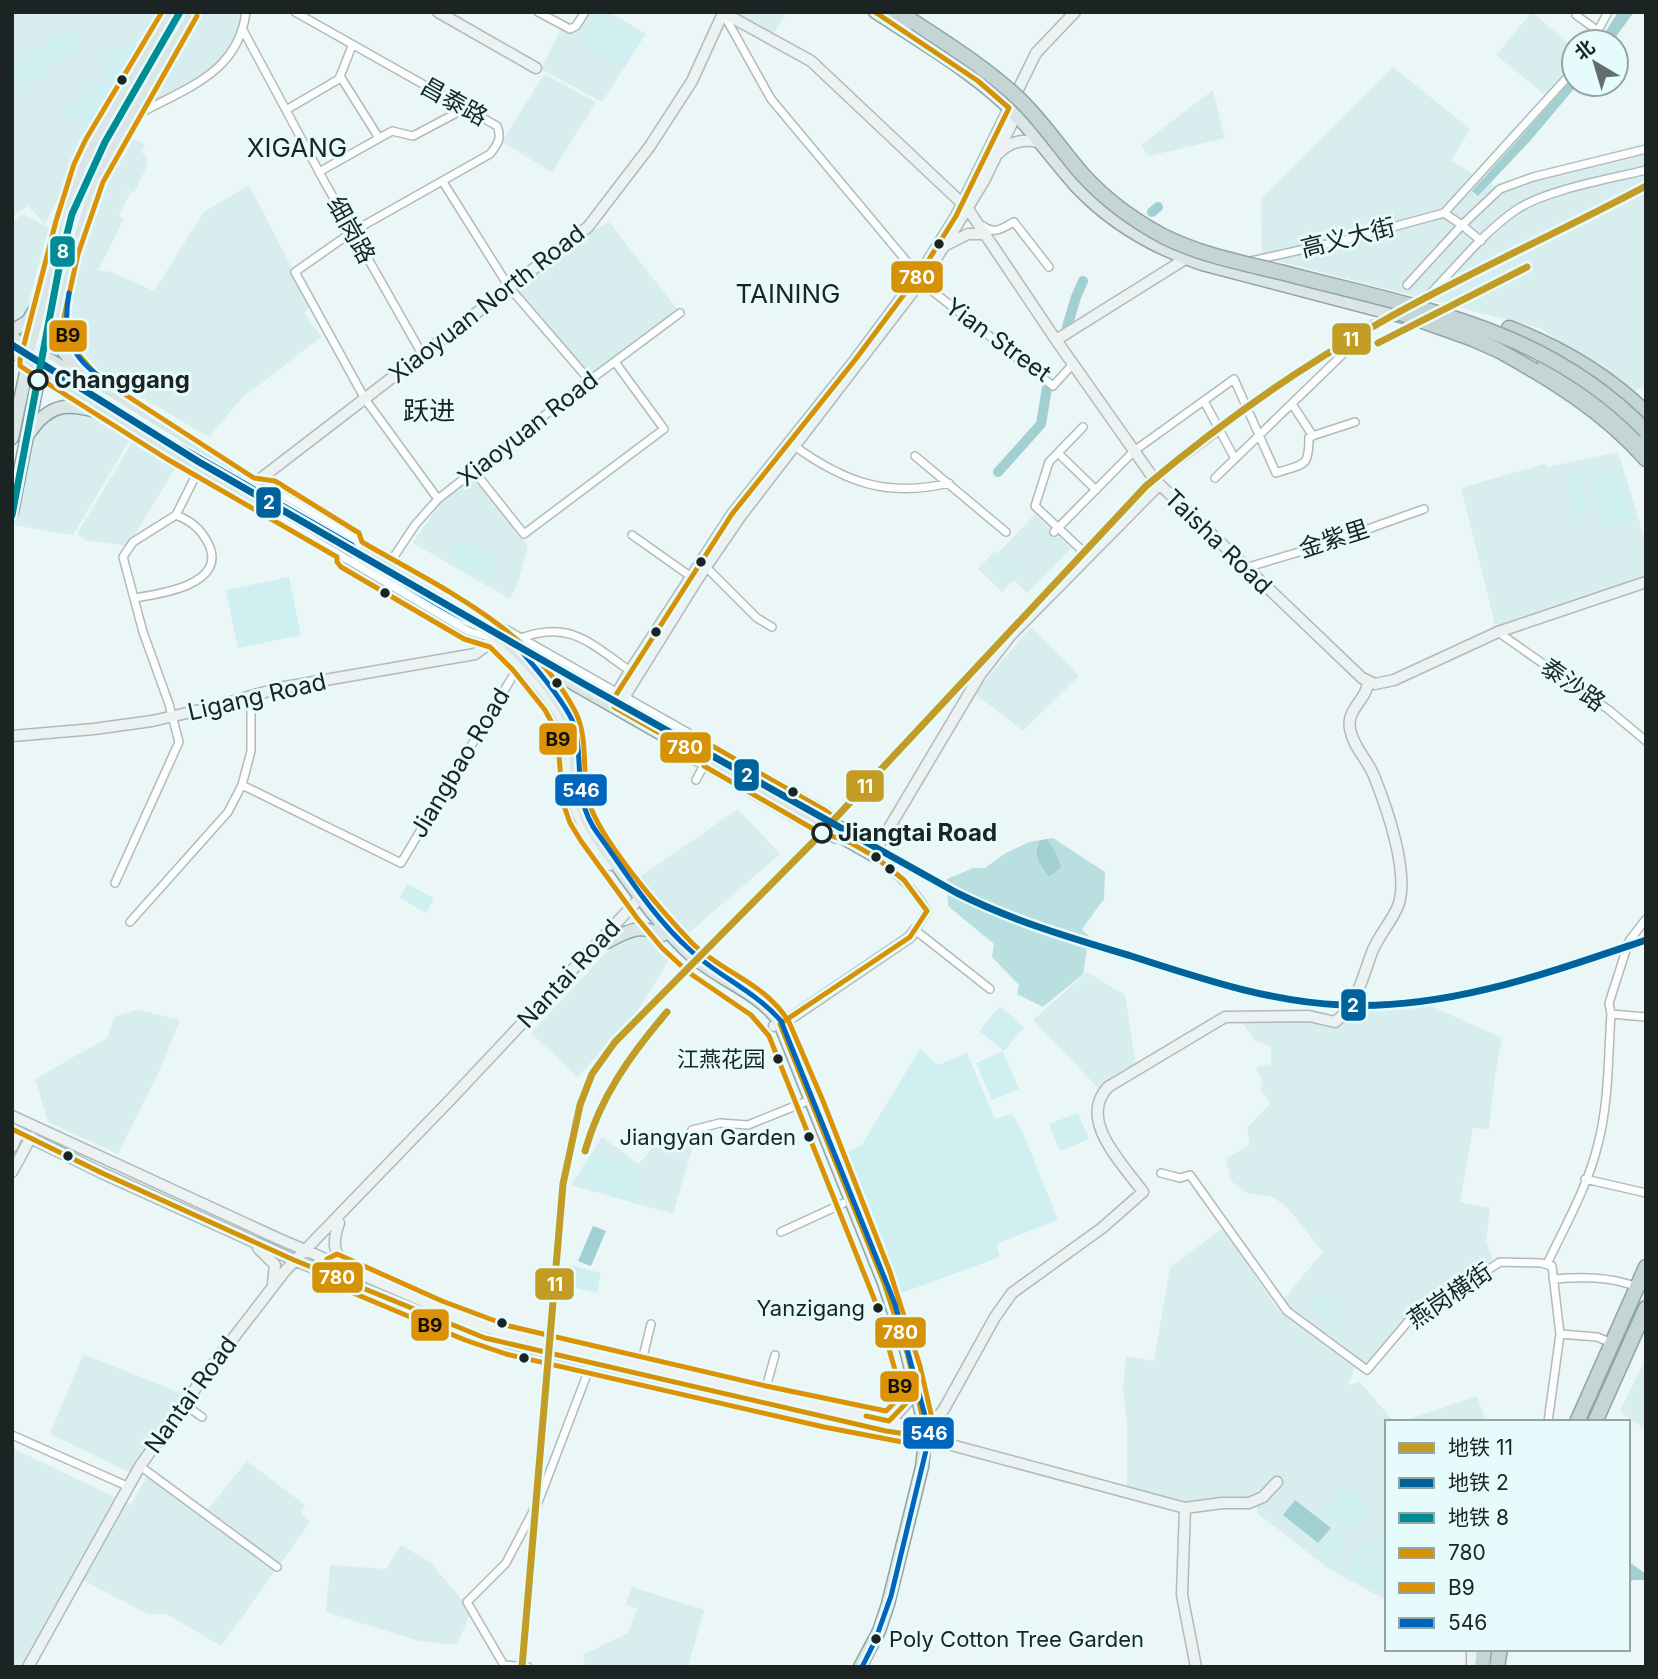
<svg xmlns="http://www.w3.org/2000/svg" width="1658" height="1679" viewBox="0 0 1658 1679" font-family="Inter,'Noto Sans SC',sans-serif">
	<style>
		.built { fill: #d7edee }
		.green { fill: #d0eff1; fill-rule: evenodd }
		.forest { fill: #b9dfe1 }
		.water { fill: #a2d0d2 }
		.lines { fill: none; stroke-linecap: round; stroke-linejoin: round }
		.river { stroke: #a2d0d2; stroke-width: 10 }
		.street-casing { stroke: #b1baba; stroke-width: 10 }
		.secondary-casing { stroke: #b1baba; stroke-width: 13 }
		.primary-casing { stroke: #90a5a6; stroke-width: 15 }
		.highway-casing { stroke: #90a5a6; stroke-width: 17 }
		.street { stroke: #fcfefe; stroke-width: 7 }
		.secondary { stroke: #ecf1f1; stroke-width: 10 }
		.primary { stroke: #dbe5e5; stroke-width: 12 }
		.highway { stroke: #c5d4d5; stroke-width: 14 }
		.highway-bridge-casing { stroke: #90a5a6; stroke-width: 17; stroke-linecap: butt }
		.highway-bridge { stroke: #c5d4d5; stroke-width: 14 }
		.bus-1-casing { stroke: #e6fbfc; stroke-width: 10 }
		.bus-2-casing { stroke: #e6fbfc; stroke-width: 10 }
		.bus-3-casing { stroke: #e6fbfc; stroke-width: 10 }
		.bus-1 { stroke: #d69205; stroke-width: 5 }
		.bus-2 { stroke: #dd9205; stroke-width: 5 }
		.bus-3 { stroke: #0065bd; stroke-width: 5 }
		.metro-1-casing { stroke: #e6fbfc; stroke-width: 12 }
		.metro-2-casing { stroke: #e6fbfc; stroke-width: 12 }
		.metro-3-casing { stroke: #e6fbfc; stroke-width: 12 }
		.metro-1 { stroke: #c29c24; stroke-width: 7 }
		.metro-2 { stroke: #00629b; stroke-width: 7 }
		.metro-3 { stroke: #008c95; stroke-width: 7 }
		.bus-dot { fill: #1b2323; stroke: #e6fbfc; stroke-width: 2.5 }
		.stop-dot { fill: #e6fbfc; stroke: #1b2323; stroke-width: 3.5 }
		.labels { text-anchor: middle; stroke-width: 6; stroke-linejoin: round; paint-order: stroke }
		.bus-label { font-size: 22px; fill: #1b2323; stroke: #e6fbfc; text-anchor: end }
		.street-label { font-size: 24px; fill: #1b2323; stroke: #e6fbfc }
		.stop-label { font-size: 24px; font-weight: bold; fill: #1b2323; stroke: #e6fbfc; text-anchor: start }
		.neighbourhood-label { font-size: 26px; fill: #1b2323; stroke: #e6fbfc }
		.line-badge { stroke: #e6fbfc; stroke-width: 2.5 }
		.badge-label { font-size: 19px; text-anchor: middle; font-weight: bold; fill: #fff }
		.pale-badge-label { font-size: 19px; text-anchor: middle; font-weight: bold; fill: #111 }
	</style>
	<rect width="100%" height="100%" fill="#ebf6f7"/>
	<path class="built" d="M12,12H164L97,125L45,224L28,206L12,217Z
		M192,12H242L238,34L216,65L205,74L150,105L142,100Z
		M588,12H609L646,34L602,102L541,69L561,29L574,34Z
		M722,12H787L770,39Z
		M1532,12L1574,48V68L1549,98L1496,55Z
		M1393,67L1470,129L1451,161L1500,189L1646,149V385L1634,391L1540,328L1262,257L1261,199Z
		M544,74L596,102L552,172L502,142Z
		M1213,90L1225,138L1149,156L1141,145Z
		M126,136L145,144L141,152L145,155L147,159L146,162L148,164L134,193L126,190L130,193L119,216L124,219L98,270L111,272L154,291L204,212L249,185L311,305L304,313L321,337L242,398L209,437L84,364L74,357L63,334L61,315L73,262L93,203Z
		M22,214L49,228L24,318L12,325V223Z
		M609,222L680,313L590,381L509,287L588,233Z
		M67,408L94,417L129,441L73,535L13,525L30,437L39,424Z
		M133,441L175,468L128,546L85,540L77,534Z
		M1618,452L1646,543V579L1496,629L1461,488L1544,464L1548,467Z
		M474,477L528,546L518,582L510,599L413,543L441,502Z
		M1035,514L1071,548L1027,593L1014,580L1002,592L978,569L995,551L998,553Z
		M1031,627L1079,676L1023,731L974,693Z
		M738,809L780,854L683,938L634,881Z
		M650,937L667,951L669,960L638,1010L578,1077L531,1033L614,944L627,938Z
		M1087,972L1125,995L1136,1066L1100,1090L1033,1020Z
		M1359,1000L1427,1004L1502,1038L1495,1075L1489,1129L1473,1128L1460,1202L1490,1208L1486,1242L1493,1259L1454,1288L1429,1299L1411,1314L1406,1315L1411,1318L1367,1370L1281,1302L1323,1252L1286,1206L1272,1197L1246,1193L1231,1181L1226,1159L1250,1144L1247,1128L1270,1104L1260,1088L1263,1084L1256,1067L1271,1064V1047L1259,1041L1257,1042L1239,1019L1289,1018L1323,1022L1334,1027Z
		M137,1010L180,1020L157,1076L118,1154L48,1122L35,1079L107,1038L115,1016Z
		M670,1130H679L696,1136L673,1214L571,1185L602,1137L639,1164L661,1137Z
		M1223,1228L1279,1311L1355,1368L1348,1385L1360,1382L1394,1422H1387V1601L1328,1568L1257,1513V1495L1244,1498H1217L1186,1503L1127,1486V1422L1123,1390L1126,1356L1154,1361L1170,1268Z
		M83,1354L186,1395L131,1473L50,1434Z
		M1646,1358V1430L1620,1411Z
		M1477,1396L1486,1422H1401Z
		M12,1448L131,1505L150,1471L208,1509L247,1461L305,1505L301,1514L310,1522L221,1646L166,1614H148L73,1575L22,1667H12Z
		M401,1545L431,1563L471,1611L457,1645L419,1641L326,1612L330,1565L386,1569Z
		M632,1587L704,1610L688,1667L585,1666L583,1655L628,1633L637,1609L626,1604Z"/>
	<path class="green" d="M601,12L643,35L624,67L583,43Z
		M68,26L82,44L27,88L12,70Z
		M121,45L123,50L130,45L140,51L94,129L72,123L63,112L109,76L106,57Z
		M1616,467L1633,520L1605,529L1589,475Z
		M1576,468L1590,516L1577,520L1563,472Z
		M460,537L498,558L485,580L448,559Z
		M999,556L1015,571L1008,579L991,565Z
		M289,577L301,635L238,648L226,590Z
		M407,884L434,898L426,913L400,898Z
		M1000,1006L1024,1027L1004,1051L979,1031Z
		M920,1049L938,1065L967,1053L995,1119L1012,1114L1021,1128L1058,1220L996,1244L1000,1257L896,1295L839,1155L861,1146Z
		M1003,1051L1019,1089L992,1100L976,1063Z
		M1078,1113L1089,1139L1060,1151L1049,1124Z
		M602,1155C621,1160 662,1170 631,1195L637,1198L635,1203L578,1185L581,1178L587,1179L585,1171L589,1159Z
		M570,1265L601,1273L597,1293L565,1285Z
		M1318,1293L1338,1309L1328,1321L1308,1306Z
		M1345,1487L1371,1508L1351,1532L1325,1511Z
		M1335,1529L1348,1538L1329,1563L1316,1554Z
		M1372,1541H1379L1387,1544V1597L1341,1572L1345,1565L1351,1567C1355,1554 1358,1547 1372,1541ZM1382,1550L1384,1551L1367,1579L1361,1569L1362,1559L1371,1551Z"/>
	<path class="forest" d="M1053,838L1105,872L1104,899L1082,929L1089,936L1083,974L1043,1007L1017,994L1019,985L992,957L994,944L948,906L947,879L973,868H985L1004,854L1029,842Z"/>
	<path class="water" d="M1618,12H1634L1612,42H1599Z
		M1574,77V84H1578L1530,141L1478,196L1472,191Z
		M1047,839L1055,852L1061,867L1049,877C1040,864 1032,855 1040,841Z
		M593,1226L606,1231L591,1266L578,1261Z
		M1295,1500L1331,1528L1318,1543L1283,1515Z
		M1628,1564H1632L1646,1574V1580H1633L1628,1584Z"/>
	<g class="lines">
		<path class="river" d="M1152,212L1158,207
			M1067,327L1076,297L1083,281
			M998,472L1041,424L1047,388"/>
		<defs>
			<path id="street" d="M295,12L497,126C502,138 498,144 490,154L352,232L295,272L365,399L438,499
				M538,12L570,29L576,26L585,12
				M1576,12V15L1598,31
				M723,13L771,99L918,275
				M243,30L324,181L422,354
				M1592,42L1608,12
				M340,76L379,138
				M286,110L339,79L352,46
				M131,113L137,115C185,88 238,74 246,12
				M319,172L392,131L413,136L464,109
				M443,182L509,287L590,381
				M1444,213L1574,70
				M1444,213L1462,225L1481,241
				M983,226C995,235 1002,228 1014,222L1049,267
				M1251,261L1345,240L1444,213
				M921,282L1053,386L1073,364
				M1407,285L1462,225L1500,189L1533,177L1646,149
				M1430,294C1457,266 1484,232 1516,210C1545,190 1610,179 1646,170
				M1204,401L1235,459
				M1292,404L1313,436
				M1083,427L1049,462L1035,506L1088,556
				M793,445C844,482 887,498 949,483
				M1058,453L1096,490
				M915,456L1006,532
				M474,471L524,534L664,429L615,362
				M1215,478L1374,324
				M1154,479L1219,430
				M258,488L271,489L484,617L826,811L847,828
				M262,509L468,631L495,639
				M1054,532L1134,451L1234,379L1276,473C1304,463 1309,469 1309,437L1355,422
				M632,535L690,576
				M391,561L415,525L438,499L582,386L680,313
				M706,567L757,618L772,627
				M1245,568L1326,544L1424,509
				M134,598C161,594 229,584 208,543C200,528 191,521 176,515L200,467
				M1498,632L1609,710L1646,741
				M521,638C572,619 593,646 633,673
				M675,749L792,817L835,839
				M696,780L705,763
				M242,785L401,863L520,664
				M873,855C894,871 914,888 927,911L915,930L990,989
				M115,883L179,742L169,704L143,632L123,557L133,542L176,515
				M130,922L228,812L242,785L251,751V695
				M1611,1014L1646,1017
				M692,1130L720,1123L748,1125L805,1102
				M1161,1173L1180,1178L1190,1175L1287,1311L1367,1370L1411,1318L1430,1304L1456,1291L1500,1262L1541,1263L1552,1266L1560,1334L1548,1422
				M1585,1179L1646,1193
				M781,1232L844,1203
				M1547,1264C1565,1226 1588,1186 1598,1144C1609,1102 1608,1058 1611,1014L1609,1003L1629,941L1646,919
				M1553,1279C1582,1277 1609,1276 1637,1287
				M1560,1334L1597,1337L1612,1343
				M641,1365L651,1324
				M764,1395L775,1355
				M188,1407L202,1417
				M12,1435L127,1486
				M140,1466L277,1567
				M505,1665L528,1667
				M505,1667L467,1602L506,1563L539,1500L591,1364"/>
			<path id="secondary" d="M438,12L536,68
				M722,12L811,61L968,209L1056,340L1154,479L1362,678L1375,684L1394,680L1498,632L1646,582
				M1017,109L1016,115L984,181L928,272L740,517L697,580L623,699L614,707V698L630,671L732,514L855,360L923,269L956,216L1036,53L1075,12
				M999,153C1011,141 1025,138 1041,143
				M946,245L968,234H986
				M1056,340L1190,256
				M251,486L588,227L650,146L692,81L723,13
				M508,639L877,848
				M12,736L94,729L152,721L213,707L279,688L475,654L495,639C516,660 558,702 566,729C570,744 569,762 570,778C573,817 587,834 610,865
				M873,855L980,675L1011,635L1159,485
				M774,1026L791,1018L910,937L915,930
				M12,1116L277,1238L469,1321L506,1334L566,1348L764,1395L919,1428
				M12,1129L102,1173L294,1260L485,1338L826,1418L920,1436
				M12,1147L19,1132
				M12,1172L31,1137
				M339,1223C333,1240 332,1253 346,1265
				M258,1248L275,1265L273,1284
				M888,1424L912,1397
				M1277,1482L1263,1497L1249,1503H1222L1185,1508L955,1446L934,1440L926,1432L944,1409L995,1317L1012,1293L1102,1228L1143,1192C1123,1164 1077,1120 1108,1087L1225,1017L1309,1016L1335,1022C1357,1005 1363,976 1372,952C1379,935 1392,921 1398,906C1410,874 1387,808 1374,776C1368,760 1353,747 1350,729C1346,709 1367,700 1368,682
				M1185,1508L1182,1595L1196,1667
				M28,1667L140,1466L208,1371L285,1271L451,1099L637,901L645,900
				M1472,1667V1649"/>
			<path id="primary" d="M875,12C920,41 967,69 1006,105C1032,130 1052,159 1076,186C1111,223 1154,248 1202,264L1408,318
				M55,323L64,352L82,374
				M12,331L28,321L38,304
				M12,338L129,406L251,486L506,640C529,663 564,697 572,729C576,741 575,754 576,766C577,795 583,817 600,841C625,877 658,925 690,954C718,980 756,990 779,1021L884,1283L907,1353L926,1432L922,1467L888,1604L879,1631L860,1667
				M12,351L172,452L269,507
				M30,432C50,403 68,403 99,412
				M12,438L31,349L64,223L82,168L94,143L172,12
				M12,512L40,370L70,252L84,207L109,153L189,12
				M527,657L873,855
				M607,942C629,930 639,924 663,935"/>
			<path id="highway" d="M1509,328C1561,348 1606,374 1646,413
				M1500,351C1554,381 1604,412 1646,459
				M1545,363L1599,400L1646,443
				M1577,1422L1646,1267
				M1595,1422L1646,1308
				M1482,1667L1484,1649
				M1497,1667L1500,1649"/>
		</defs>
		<use href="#street" class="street-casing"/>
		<use href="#secondary" class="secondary-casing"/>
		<use href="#primary" class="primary-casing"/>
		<use href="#highway" class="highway-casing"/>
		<use href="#street" class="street"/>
		<use href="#secondary" class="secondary"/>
		<use href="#primary" class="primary"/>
		<use href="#highway" class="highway"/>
		<defs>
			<path id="highway-bridge" d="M883,12L905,26
				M899,12C939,39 983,65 1019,99C1043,122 1061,150 1083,175C1106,200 1133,220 1163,236C1200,255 1243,263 1284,273C1417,308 1545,327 1646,431
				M1400,313L1473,339L1500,351"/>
		</defs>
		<use href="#highway-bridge" class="highway-bridge-casing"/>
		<use href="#highway-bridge" class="highway-bridge"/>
		<defs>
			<path id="bus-1" d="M693,735L826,811L868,843
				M12,1129L102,1173L294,1260L485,1338L886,1431L920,1436L926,1432L907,1353L884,1283L780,1024L910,937L927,911L904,880L874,856L851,843L815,830L704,766L707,760L614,707V698L732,514L855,360L923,269L956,216L1009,108L978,81L875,12
				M866,1416L889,1421L912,1397L906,1375"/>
			<path id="bus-2" d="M162,12L86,139L74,164L56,221L20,360V366L167,459L337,557V562L341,567L464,639L490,647L513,670L545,710L557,732L563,803L570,823L581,841L637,918L662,948L688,972L751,1015L769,1036L877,1306L902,1395L886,1411L766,1386L509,1326L442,1301L337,1254L327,1259L321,1272L322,1278L327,1282L465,1340L506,1354L824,1427L918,1445C926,1445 934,1439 935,1431L920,1366L890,1272L823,1101L789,1022C764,982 724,974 692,943C664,914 599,839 589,802C581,772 589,741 576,713C534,629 439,587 362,542L359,533L275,481L254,478L98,377L72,347L65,329L64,317L78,254L103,182L197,16"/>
			<path id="bus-3" d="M180,16L102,147L90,171L72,225L38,358L176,444L352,545L356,550V555C395,576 431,604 471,622C480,627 492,626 501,632C519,645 570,707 575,728C584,767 572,799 598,834C627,874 653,917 690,950C719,977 755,991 781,1021L895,1304L928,1427L929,1438L891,1596L875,1641L862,1667
				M69,293C60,344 76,363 118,389"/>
		</defs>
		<use href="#bus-1" class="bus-1-casing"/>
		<use href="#bus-2" class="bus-2-casing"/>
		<use href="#bus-3" class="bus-3-casing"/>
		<use href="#bus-1" class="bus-1"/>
		<use href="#bus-2" class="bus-2"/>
		<use href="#bus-3" class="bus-3"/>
		<defs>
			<path id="metro-1" d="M1378,343L1527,267
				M585,1151C600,1097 631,1054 667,1012
				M522,1667L563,1184L580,1105L592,1074L615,1042L815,840L1146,486C1219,424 1297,369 1381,322C1467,273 1558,233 1646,186"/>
			<path id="metro-2" d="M12,345L199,462L584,684L957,893C1013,921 1071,938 1131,956C1200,978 1269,1002 1342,1005C1447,1010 1548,973 1646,940"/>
			<path id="metro-3" d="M12,515L61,258L72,214L105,142L180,12"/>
		</defs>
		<use href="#metro-1" class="metro-1-casing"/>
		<use href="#metro-2" class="metro-2-casing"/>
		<use href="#metro-3" class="metro-3-casing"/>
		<use href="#metro-1" class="metro-1"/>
		<use href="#metro-2" class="metro-2"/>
		<use href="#metro-3" class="metro-3"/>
	</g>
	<g class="bus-dot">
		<circle cx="122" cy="80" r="6"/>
		<circle cx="939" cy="244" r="6"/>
		<circle cx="701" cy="562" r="6"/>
		<circle cx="385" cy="593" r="6"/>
		<circle cx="656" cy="632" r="6"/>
		<circle cx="557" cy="683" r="6"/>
		<circle cx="793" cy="792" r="6"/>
		<circle cx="876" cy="857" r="6"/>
		<circle cx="890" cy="869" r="6"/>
		<circle cx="778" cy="1059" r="6"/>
		<circle cx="809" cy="1137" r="6"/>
		<circle cx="68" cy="1156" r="6"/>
		<circle cx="878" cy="1308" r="6"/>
		<circle cx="502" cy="1323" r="6"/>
		<circle cx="524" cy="1358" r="6"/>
		<circle cx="876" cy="1639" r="6"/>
	</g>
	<g class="stop-dot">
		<circle cx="38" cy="380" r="9"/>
		<circle cx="822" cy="833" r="9"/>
	</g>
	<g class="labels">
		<g class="bus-label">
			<text x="765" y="1067">江燕花园</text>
			<text x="796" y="1145">Jiangyan Garden</text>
			<text x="865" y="1316">Yanzigang</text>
			<text x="889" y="1647" text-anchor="start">Poly Cotton Tree Garden</text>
		</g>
		<g class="street-label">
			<text transform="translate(454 102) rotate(29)" y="8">昌泰路</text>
			<text transform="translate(351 230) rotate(61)" y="8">细岗路</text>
			<text transform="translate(1348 238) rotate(-14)" y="8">高义大街</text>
			<text transform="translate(487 304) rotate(-38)" y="8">Xiaoyuan North Road</text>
			<text transform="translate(998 340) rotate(36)" y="8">Yian Street</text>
			<text transform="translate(528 429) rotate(-38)" y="8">Xiaoyuan Road</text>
			<text transform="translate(1334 539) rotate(-18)" y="8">金紫里</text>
			<text transform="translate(1218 542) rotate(44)" y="8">Taisha Road</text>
			<text transform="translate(1573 685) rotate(35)" y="8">泰沙路</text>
			<text transform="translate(257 697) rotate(-13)" y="8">Ligang Road</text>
			<text transform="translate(460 763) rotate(-59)" y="8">Jiangbao Road</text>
			<text transform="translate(569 974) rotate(-47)" y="8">Nantai Road</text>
			<text transform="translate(1450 1296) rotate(-34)" y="8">燕岗横街</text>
			<text transform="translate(191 1395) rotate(-54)" y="8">Nantai Road</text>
		</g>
		<g class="stop-label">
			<text x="54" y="388">Changgang</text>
			<text x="838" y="841">Jiangtai Road</text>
		</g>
		<g class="neighbourhood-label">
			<text x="297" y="157">XIGANG</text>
			<text x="788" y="303">TAINING</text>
			<text x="429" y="420">跃进</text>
		</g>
	</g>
	<g class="line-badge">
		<rect x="49" y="235" width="27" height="33" rx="7" fill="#008c95"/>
		<rect x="890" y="260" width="54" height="34" rx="7" fill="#d69205"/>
		<rect x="48" y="319" width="40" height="34" rx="7" fill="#dd9205"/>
		<rect x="1331" y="322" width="41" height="34" rx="7" fill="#c29c24"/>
		<rect x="255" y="486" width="27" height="33" rx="7" fill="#00629b"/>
		<rect x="538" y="722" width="40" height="34" rx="7" fill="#dd9205"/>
		<rect x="659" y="731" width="53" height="33" rx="7" fill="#d69205"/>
		<rect x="733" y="758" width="27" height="34" rx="7" fill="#00629b"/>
		<rect x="845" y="769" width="40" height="34" rx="7" fill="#c29c24"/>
		<rect x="554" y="773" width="54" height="34" rx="7" fill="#0065bd"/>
		<rect x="1340" y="988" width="27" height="34" rx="7" fill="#00629b"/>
		<rect x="311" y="1261" width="53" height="33" rx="7" fill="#d69205"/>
		<rect x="534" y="1267" width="41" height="34" rx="7" fill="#c29c24"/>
		<rect x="410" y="1308" width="40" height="34" rx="7" fill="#dd9205"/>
		<rect x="874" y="1316" width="53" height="33" rx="7" fill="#d69205"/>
		<rect x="879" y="1370" width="41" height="33" rx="7" fill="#dd9205"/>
		<rect x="902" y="1416" width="53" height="34" rx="7" fill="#0065bd"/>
	</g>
	<g class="badge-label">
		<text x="63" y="258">8</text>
		<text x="917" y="284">780</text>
		<text x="1351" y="346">11</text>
		<text x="269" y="509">2</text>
		<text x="685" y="754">780</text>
		<text x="747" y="782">2</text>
		<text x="865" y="793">11</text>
		<text x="581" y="797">546</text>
		<text x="1353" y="1012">2</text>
		<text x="337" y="1284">780</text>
		<text x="555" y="1291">11</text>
		<text x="900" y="1339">780</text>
		<text x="929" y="1440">546</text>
	</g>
	<g class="pale-badge-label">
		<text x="68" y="342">B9</text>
		<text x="558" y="746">B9</text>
		<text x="430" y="1332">B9</text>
		<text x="900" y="1393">B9</text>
	</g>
	<rect width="1658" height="1679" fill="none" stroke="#1b2323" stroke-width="28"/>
	<rect x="1385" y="1420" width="245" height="231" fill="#e6fbfc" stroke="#95a5a5" stroke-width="2"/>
	<rect x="1399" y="1443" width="35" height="10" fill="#c29c24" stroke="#95a5a5" stroke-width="2"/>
	<text x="1448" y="1455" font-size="21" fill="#1b2323">地铁 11</text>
	<rect x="1399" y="1478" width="35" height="10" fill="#00629b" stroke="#95a5a5" stroke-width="2"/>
	<text x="1448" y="1490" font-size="21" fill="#1b2323">地铁 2</text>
	<rect x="1399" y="1513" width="35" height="10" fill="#008c95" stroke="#95a5a5" stroke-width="2"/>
	<text x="1448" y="1525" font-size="21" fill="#1b2323">地铁 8</text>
	<rect x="1399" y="1548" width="35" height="10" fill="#d69205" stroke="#95a5a5" stroke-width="2"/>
	<text x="1448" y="1560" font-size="21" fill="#1b2323">780</text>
	<rect x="1399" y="1583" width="35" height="10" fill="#dd9205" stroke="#95a5a5" stroke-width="2"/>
	<text x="1448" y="1595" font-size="21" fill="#1b2323">B9</text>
	<rect x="1399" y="1618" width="35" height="10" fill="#0065bd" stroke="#95a5a5" stroke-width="2"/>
	<text x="1448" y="1630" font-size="21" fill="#1b2323">546</text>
	<g transform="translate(1595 63) rotate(322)"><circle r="33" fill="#e6fbfc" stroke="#95a5a5" stroke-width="2"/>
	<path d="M0-5L12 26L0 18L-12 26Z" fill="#646d6d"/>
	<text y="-10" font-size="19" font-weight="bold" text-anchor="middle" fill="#1b2323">北</text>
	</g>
</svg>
